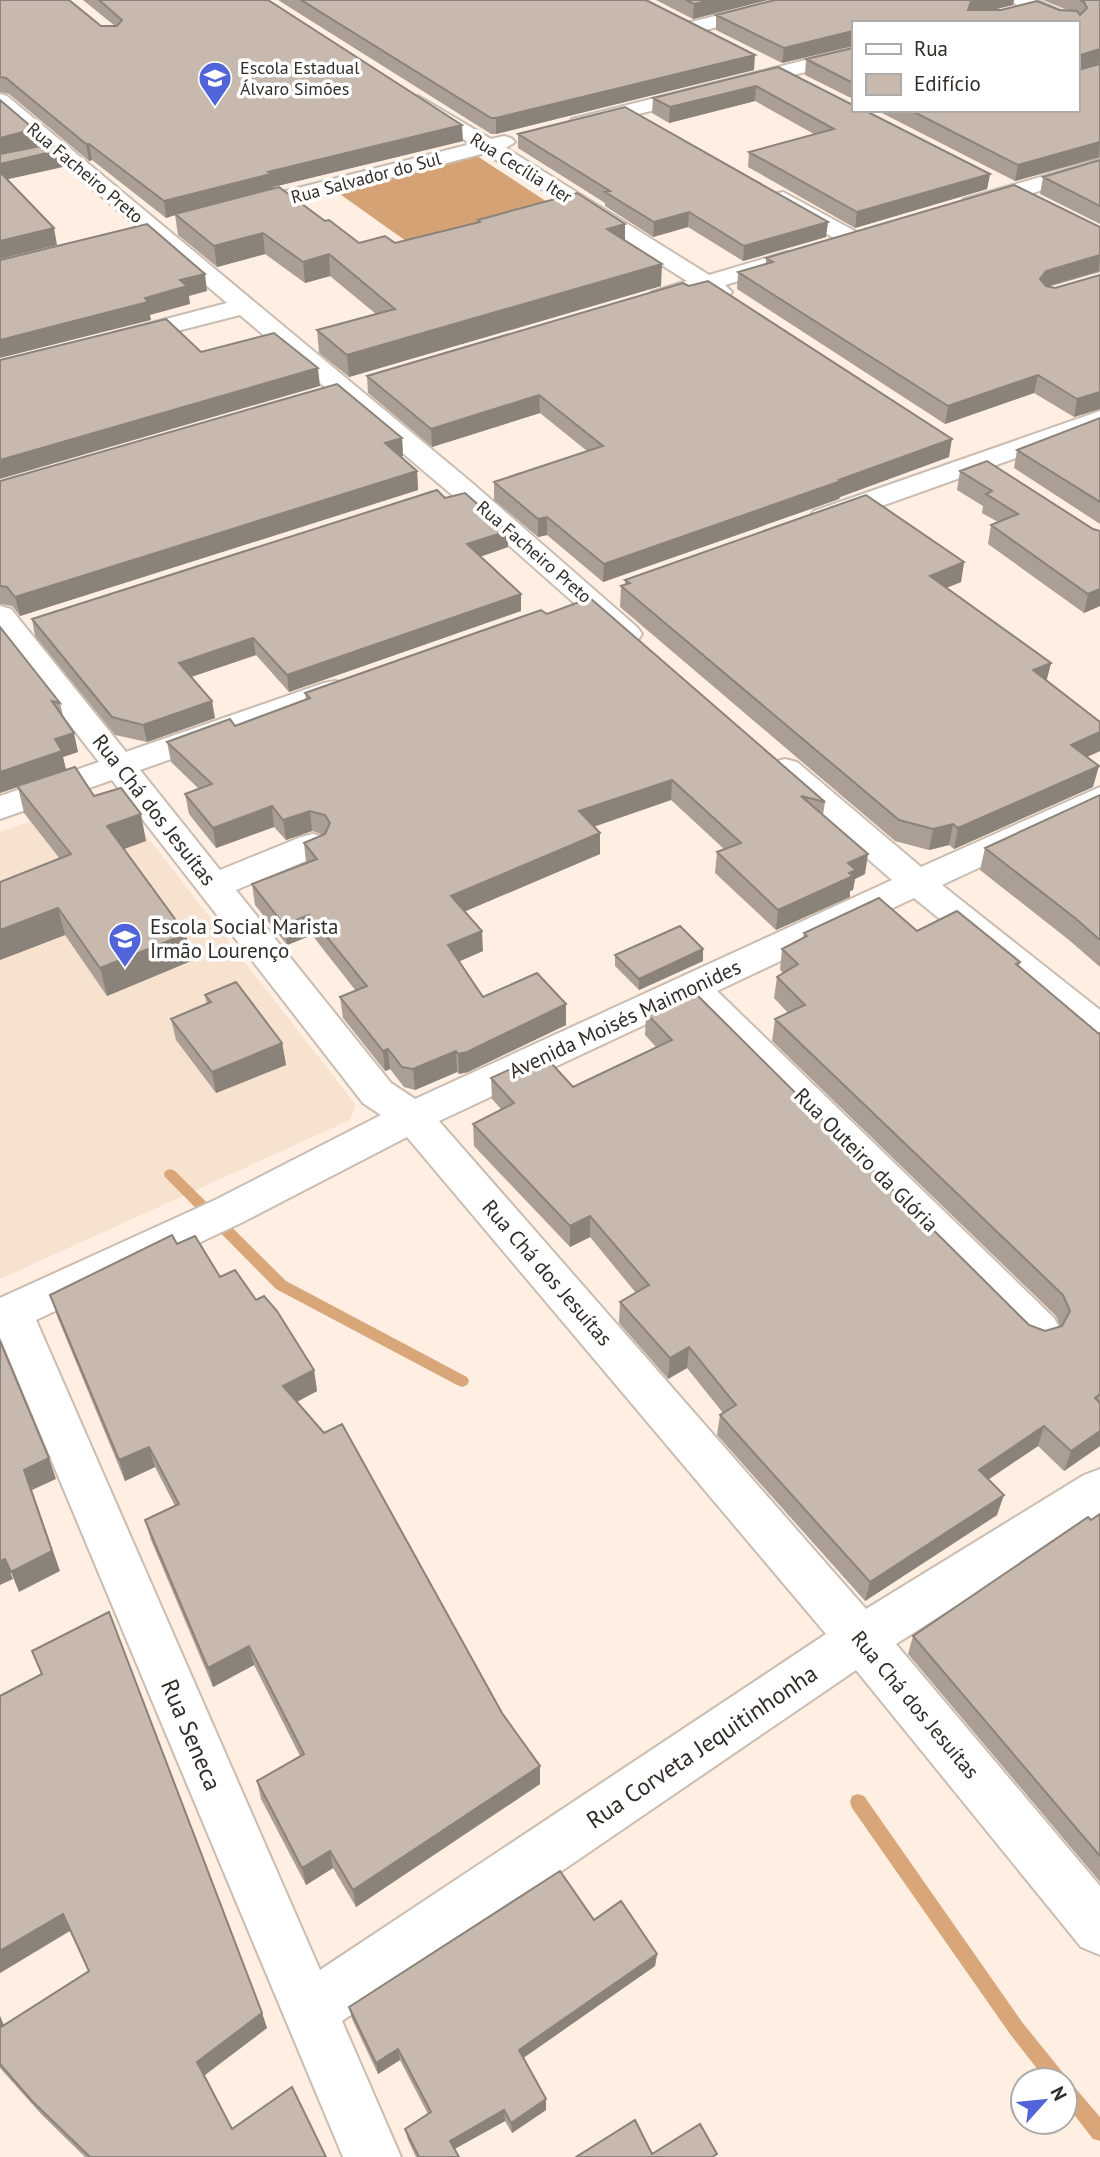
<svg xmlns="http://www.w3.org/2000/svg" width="1100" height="2157" viewBox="0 0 1100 2157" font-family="'PT Sans',sans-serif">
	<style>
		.built { fill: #f7e2d0 }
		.forest { fill: #d4a275 }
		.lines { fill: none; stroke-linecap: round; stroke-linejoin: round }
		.stream { fill: #d9a679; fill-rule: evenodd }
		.minor-casing { stroke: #cbbcb1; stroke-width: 4 }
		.minor { fill: #fff; fill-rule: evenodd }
		.wall { fill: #ab9f95 }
		.shaded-wall { fill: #8b8279 }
		.building { fill: #c7b9ad; stroke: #8b8279; stroke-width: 2 }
		.labels { text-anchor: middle; stroke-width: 7; stroke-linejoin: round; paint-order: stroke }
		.far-poi-label { font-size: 18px; fill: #322d28; stroke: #fff; text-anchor: start }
		.far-street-label { font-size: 18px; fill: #322d28; stroke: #fff }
		.street-label { font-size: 21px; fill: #322d28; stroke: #fff }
		.poi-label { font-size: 21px; fill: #322d28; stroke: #fff; text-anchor: start }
		.near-street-label { font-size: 24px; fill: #322d28; stroke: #fff }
	</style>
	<rect width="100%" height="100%" fill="#feefe2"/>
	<path class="built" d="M94,798L121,803L356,1105L350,1120L0,1279V832Z"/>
	<path class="forest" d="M477,156L561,211L420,251L337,192Z"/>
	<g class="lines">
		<path class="stream" d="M170,1169L175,1171L286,1281L467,1377L469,1381L467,1385L462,1387L457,1385L276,1289L165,1177L164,1174L165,1171Z
			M858,1794L864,1796L1022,2022L1064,2074L1067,2081L1071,2083L1100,2117V2141L1093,2139L1065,2103V2080H1046L1010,2034L852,1808L850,1802L852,1796Z"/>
		<defs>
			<path id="minor" d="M779,0H810L807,4L690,34L681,28L683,24Z
				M1012,0H1036L1080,19L1082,23L1077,28V23H1057L1015,4Z
				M853,48V60L579,129L572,127L569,123L572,119Z
				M0,94L7,96L471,482L638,628L642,634L638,640L627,643L616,640L451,494L240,315L122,345L113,343L110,338L113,333L227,303L0,110Z
				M418,96L491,139L504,136L511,138L515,142L506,148L709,275L787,252L795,254L799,259L795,264L725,285L732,292L728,297L720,299L703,292L660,304L652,302L648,297L652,292L687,281L485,153L243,216L235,214L232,209L235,204L471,144L411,106L408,102L411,98Z
				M1100,160V173L972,211L964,209L961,204L964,199Z
				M783,192L862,235L865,240L862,245H846L775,204L772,199L775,194Z
				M1100,411V428L834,523L824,525L814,523L810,517L814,511Z
				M0,606L11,609L126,752L324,683L335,681L346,683L351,690L346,697L140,770L220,870L301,837L313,834L325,837L330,845L325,853L236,890L391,1083L415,1099L892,880L773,776L769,769L773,762L785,759L797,762L921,867L1100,787V811L942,885L1100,1010V1043L1087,1039L914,898L717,991L1054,1318L1061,1331L1054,1344L1039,1349L1024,1344L687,1005L439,1121L866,1609L1084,1475L1100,1469V1514L896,1644L1100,1886V1955L1081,1947L856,1670L342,2021L401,2157H343L0,1337V1298L215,1200L381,1115L363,1103L112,780L0,819V796L99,762L0,635ZM407,1137L826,1634L320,1970L36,1320L243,1222Z"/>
		</defs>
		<use href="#minor" class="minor-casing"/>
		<use href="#minor" class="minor"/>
	</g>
	<path class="wall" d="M0,0L101,26H115L83,0H268L463,141L273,187V188L359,243H395L478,223V220L625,224V240L661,286L349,377L319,353L317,330L376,314L330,276L305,283L265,254L217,267L178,235L175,215L166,218L92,160L89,161L9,94L0,92Z
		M278,0H646L754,70L496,134H491Z
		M656,0H768L693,19Z
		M1043,0H1100V63L1082,70L1100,64V158L1015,181L876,110H1077L853,23V46L782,63L716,30V15L1013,5L992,10H1067Z
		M853,48V99L805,75L806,59Z
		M778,67L990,174L987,189L855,228L748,167L749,152L814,134L755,101L669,123L652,113L653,98Z
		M518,134L826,237L743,261L688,227L653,237L605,206V203L518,148Z
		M1100,160V224L1040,194L1043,177Z
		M1100,227V272L1048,287L1100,409L1074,417L1034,393L945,424L737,289L738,272L766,264V258Z
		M683,283L949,457L840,497L839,499L603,582L547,535L538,537L494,500V482L587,451L540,413L432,447L368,393L367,376Z
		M1100,418V524L1014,468L1017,450Z
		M402,438L403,456L401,457L417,471L418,490L20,616L12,606L0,604V481Z
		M960,471L1093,529L1100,606L1084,613L988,544L991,525L998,522L982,513L983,506L957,490Z
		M508,547L480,557L521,594V611L289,692L256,655L191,677L215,718L147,742L115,735L35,636L32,619Z
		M964,562L961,582L946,588L1051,663L1046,681L1100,722V751L1087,757L1093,787L954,849L949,845L929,850L895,841L620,607L621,586L625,585V580Z
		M547,614L825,802L823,815L865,874L855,879L853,890L850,891V897L776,930L715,873L717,852L724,849L671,800L594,826L600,833V854L464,911L483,951L459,961L483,997L566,1004V1025L468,1072L459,1074L457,1072L415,1090L404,1087L390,1069L385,1071L343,1018L340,997L356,991L312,935L287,945L255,905L252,884L306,863L304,843L324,835L312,831L286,840L274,827L216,848L189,814L185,794L199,789L171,762L167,742L235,726L306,700L305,693Z
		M0,627L60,703L63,716L78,752L63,757L66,770L146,841L124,849L191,961L107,996L65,935L0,960L60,859L24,813L18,787L0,793Z
		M1100,795V967L1069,940L980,870L985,848Z
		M917,931L1020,962L1019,966L1099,1034L1100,1033V1446L1064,1471L1038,1446L988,1480L997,1515L865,1601L717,1435L720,1415L723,1413L687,1368L668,1379L619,1323L620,1302L636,1293L590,1237L570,1247L474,1146L473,1124L501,1109L492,1099L491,1078L573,1087L656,1047L645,1035L646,1013L1029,1325L1045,1331L1060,1326L1056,1316L772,1041L775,1019L788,1013L774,998L777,977L783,973L780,970L782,949L803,939L804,933Z
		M703,949V961L639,990L615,966V955Z
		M205,995L282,1043L286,1065L216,1093L176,1040L171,1019L207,1004Z
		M177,1244L220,1277L256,1300L314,1370L317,1391L297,1402L502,1713L540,1766V1784L356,1907L333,1868L306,1885L261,1799L257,1781L300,1756L254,1665L213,1687L151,1540L145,1520L175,1506L155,1467L125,1481L57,1316L50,1295Z
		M1100,1514V1882L908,1654L913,1636Z
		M32,1651L262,2013L267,2028L204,2076L232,2129L326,2157H85L42,2115L0,2068V2016L4,2025L89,1971L70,1931L0,1973V1696L42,1674Z
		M594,1920L657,1954L655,1966L523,2058L546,2110L512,2133L505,2121L454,2149L458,2157H416L408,2140L405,2129L428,2114L400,2060L378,2074L352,2019L349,2007Z"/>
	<path class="shaded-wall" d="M711,0H768L693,19L694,4Z
		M976,0H1014L1013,5L968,16V10L971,1Z
		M853,31V46L782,63L784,48Z
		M1100,49V63L1077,71V56Z
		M755,55L754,70L496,134V118Z
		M756,86L755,101L669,123L670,107Z
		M462,125L463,141L273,187V191L175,214V215L166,218L164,201L268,172Z
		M34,129L37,146L0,155V138Z
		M1100,142L1099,157L1015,181L1018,165Z
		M86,144H89L92,160L89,161Z
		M60,150L63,167L0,181V164Z
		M990,174L987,189L855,228L857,212Z
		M689,212L688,227L653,237L654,222Z
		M828,222L826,237L743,261L744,246Z
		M625,224V245L607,229Z
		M54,228L57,245L0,259V241Z
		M263,233L265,254L217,267L214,246Z
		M329,254L330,276L305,283L303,262Z
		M1100,255L1099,271L1042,288L1040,279L1046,271Z
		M662,264L661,286L349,377L347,355Z
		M205,274L207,291L189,296L190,304L150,315L151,320L0,358V340L145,298L180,280Z
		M318,368L320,386L0,479V460Z
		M1038,375L1034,393L945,424L948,406Z
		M1100,392V409L1074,417L1077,399Z
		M539,395L540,413L432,447L431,429Z
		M402,438L403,456L386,462L385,443Z
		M952,439L949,457L840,497L839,499L603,582L604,564Z
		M417,471L418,490L20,616L15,597Z
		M547,517V535L538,537V519Z
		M508,531V547L467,561V544Z
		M964,562L961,582L926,596L930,576Z
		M1100,589V606L1084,613L1088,594Z
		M521,594V611L289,692L287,675Z
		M253,638L256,655L182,680L179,663Z
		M1051,663L1046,683L1033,670Z
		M212,701L215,718L147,742L143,725Z
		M1100,732V751L1066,766L1071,745Z
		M74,733L78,752L63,757L66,770L0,793V772L55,739Z
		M1099,766L1093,787L954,849L958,828Z
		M672,780L671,800L579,832V811Z
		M272,806L274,827L216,848L213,828Z
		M310,811L312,831L286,840L283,820Z
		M141,814L146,841L113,853L107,826Z
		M953,824L949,845L929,850L933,829Z
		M600,833V854L452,917L451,896Z
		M868,854L865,874L855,879L853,890L850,891V897L776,930L778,910L848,863Z
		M58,908L65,935L0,960V930Z
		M309,915L312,935L287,945L284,925Z
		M482,931L483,951L449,966L448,945Z
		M186,934L191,961L107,996L100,968Z
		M703,949V961L639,990V979Z
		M566,1004V1025L468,1072L459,1074L458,1054Z
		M282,1043L286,1065L216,1093L212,1072Z
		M388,1049L390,1069L385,1071L383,1051Z
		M456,1051L457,1072L415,1090L413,1069Z
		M590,1216V1237L570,1247V1226Z
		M689,1347L687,1368L668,1379L670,1358Z
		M314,1370L317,1391L287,1407L283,1386Z
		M1044,1426L1038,1446L972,1490L979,1470Z
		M1100,1431V1446L1064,1471L1071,1451Z
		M149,1447L155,1467L125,1481L119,1460Z
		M49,1458L56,1479L32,1490L60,1571L19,1592L11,1572L24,1470Z
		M1004,1495L997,1515L865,1601L870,1582Z
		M5,1559L13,1579L0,1585V1561Z
		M249,1646L254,1665L213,1687L208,1668Z
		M540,1766V1784L356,1907L353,1890Z
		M330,1851L333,1868L306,1885L302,1868Z
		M63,1914L71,1930L0,1973V1951Z
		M657,1954L655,1966L519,2061V2050Z
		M262,2013L267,2028L203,2076L197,2062Z
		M0,2016L10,2042L0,2025Z
		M398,2049L400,2060L378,2074L376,2063Z
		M546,2099V2110L512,2133L511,2123Z
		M504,2110L505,2121L451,2151L450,2141Z"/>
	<path class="building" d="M0,0H69L101,26H117L122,20L99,0H268L462,125L268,172L271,174L164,201L89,144H86L6,78L0,77Z
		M301,0H646L755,55L496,118H491Z
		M686,0H711L694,4Z
		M775,0H976L971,1L968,10H1001L1037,1L1059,10L1077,11L1080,15L1087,8L1084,2L1080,0H1100V49L1077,56L1078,70L1100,64V142L1018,165L910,110H1077V23H853V31L784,48L716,15Z
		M853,48V83L806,59Z
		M778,67L853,105V110H864L990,174L857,212L749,152L834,129L756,86L670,107L653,98Z
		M0,100L34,129L0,138Z
		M625,107L828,222L744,246L689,212L654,222L605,192L610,191L518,134Z
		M51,144L60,150L0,164V154Z
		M1100,160V206L1043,177Z
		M0,172L54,228L0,241Z
		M1014,185L1100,227V255L1046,271L1040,279L1046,286L1055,288L1100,275V392L1077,399L1038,375L948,406L738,272L773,262L766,258Z
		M279,187L325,221L329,220L359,243L385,236L395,243L480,222L478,220L577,193L625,224L607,229L662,264L347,355L317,330L395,309L329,254L303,262L263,233L214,246L175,214Z
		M147,224L205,274L180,280L187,286L145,298L148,302L0,340V260Z
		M708,281L952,439L839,480L841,481L604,564L547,517L538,519L494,482L603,446L539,395L431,429L367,376L683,283L689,286Z
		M166,319L201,352L274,333L318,368L0,460V360Z
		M337,384L402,438L385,443L417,471L15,597L7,587L0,586V481Z
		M1100,418V502L1017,450Z
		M987,461L1093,529L1100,531V589L1088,594L991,525L1018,514L986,494L992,491L960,471Z
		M437,490L445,498L465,493L508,531L467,544L521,594L287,675L253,638L179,663L212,701L143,725L112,717L32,619Z
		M866,495L964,562L930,576L1051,663L1033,670L1100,722V732L1071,745L1099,766L958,828L953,824L933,829L899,820L621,586L630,583L625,580Z
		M590,598L825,802L801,796L868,854L848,863L856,870L849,873L853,876L778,910L717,852L741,843L672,780L579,811L600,833L451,896L482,931L448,945L483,997L537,973L566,1004L467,1052L458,1054L456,1051L413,1069L402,1067L388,1049L383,1051L340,997L367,986L309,915L284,925L252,884L317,859L304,843L325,834L330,823L325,815L310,811L283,820L272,806L213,828L185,794L212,784L167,742L230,719L235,726L310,698L305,693L541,610L547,614Z
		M0,627L60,703L52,701L74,733L55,739L62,751L0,772Z
		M75,767L94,796L121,788L141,814L107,826L186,934L100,968L58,908L0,930V882L71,854L17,786Z
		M1100,795V940L1075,918L985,848Z
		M879,898L917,931L957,911L1020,962L1016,964L1099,1034L1100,1033V1394L1095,1398L1100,1403V1431L1071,1451L1044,1426L979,1470L1004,1495L870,1582L720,1415L736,1405L689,1347L670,1358L620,1302L649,1285L590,1216L570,1226L473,1124L514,1103L491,1078L543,1054L573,1087L672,1040L646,1013L693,991L1029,1325L1045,1331L1062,1326L1070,1311L1063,1295L775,1019L805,1005L777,977L798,964L782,949L807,936L804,933Z
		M680,926L703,949L639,979L615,955Z
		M236,982L282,1043L212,1072L171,1019L211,1002L205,995Z
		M172,1235L177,1244L195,1236L220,1277L235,1270L256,1300L264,1296L277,1311L314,1370L283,1386L324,1433L342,1424L502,1713L540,1766L353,1890L330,1851L302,1868L257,1781L304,1754L249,1646L208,1668L145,1520L179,1504L149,1447L119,1460L50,1295Z
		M0,1341L49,1458L24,1470L52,1551L11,1572L5,1559L0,1561Z
		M1100,1514V1856L913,1636L1088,1517L1091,1520Z
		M109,1612L262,2013L197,2062L232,2129L292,2087L326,2157H90L32,2101L0,2064V2025L1,2027L89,1971L63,1914L0,1951V1696L42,1674L32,1651Z
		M560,1871L594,1920L621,1901L657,1954L519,2050L546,2099L511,2123L504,2110L450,2141L459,2157H419L405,2129L431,2112L398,2049L376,2063L349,2007Z
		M635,2120L652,2154L700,2124L717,2154L712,2157H576Z"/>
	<defs>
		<symbol id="school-pin" viewBox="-11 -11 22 30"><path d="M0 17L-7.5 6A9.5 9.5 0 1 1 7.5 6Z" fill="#5164da" stroke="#fff"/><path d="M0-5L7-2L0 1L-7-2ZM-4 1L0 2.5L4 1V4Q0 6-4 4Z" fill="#fff"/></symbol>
	</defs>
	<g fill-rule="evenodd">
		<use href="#school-pin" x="196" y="59" width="38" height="52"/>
		<use href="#school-pin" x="106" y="920" width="38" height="52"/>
	</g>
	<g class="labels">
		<g class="far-poi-label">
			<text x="240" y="74">Escola Estadual<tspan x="240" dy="21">Álvaro Simões</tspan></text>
		</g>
		<g class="far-street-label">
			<text transform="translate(521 168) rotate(32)" y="6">Rua Cecília Iter</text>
			<text transform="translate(85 173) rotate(40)" y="6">Rua Facheiro Preto</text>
			<text transform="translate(366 178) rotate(-15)" y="6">Rua Salvador do Sul</text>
			<text transform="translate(534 552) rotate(41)" y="6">Rua Facheiro Preto</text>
		</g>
		<g class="street-label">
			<text transform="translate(154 810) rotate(52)" y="7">Rua Chá dos Jesuítas</text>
			<text transform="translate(625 1019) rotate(-25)" y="7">Avenida Moisés Maimonides</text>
			<text transform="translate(866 1160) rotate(45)" y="7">Rua Outeiro da Glória</text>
			<text transform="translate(547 1273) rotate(49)" y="7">Rua Chá dos Jesuítas</text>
			<text transform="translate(915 1705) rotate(50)" y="7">Rua Chá dos Jesuítas</text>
		</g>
		<g class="poi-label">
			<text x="150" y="934">Escola Social Marista<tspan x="150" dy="24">Irmão Lourenço</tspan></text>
		</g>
		<g class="near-street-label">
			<text transform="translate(191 1735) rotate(67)" y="8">Rua Seneca</text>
			<text transform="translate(702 1747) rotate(-34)" y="8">Rua Corveta Jequitinhonha</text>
		</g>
	</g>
	<rect x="852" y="21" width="228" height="91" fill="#ffffff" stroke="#adaba9" stroke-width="2"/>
	<rect x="866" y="44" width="35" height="10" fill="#ffffff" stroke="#adaba9" stroke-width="2"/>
	<text x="914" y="56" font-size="21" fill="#322d28">Rua</text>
	<rect x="866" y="74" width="35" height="21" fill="#c7b9ad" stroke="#adaba9" stroke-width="2"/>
	<text x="914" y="91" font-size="21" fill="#322d28">Edifício</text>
	<g transform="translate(1044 2101) rotate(63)"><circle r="33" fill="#ffffff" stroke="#adaba9" stroke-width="2"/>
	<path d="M0-5L12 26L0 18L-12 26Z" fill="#5164da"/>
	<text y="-10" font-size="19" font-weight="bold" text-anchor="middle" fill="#322d28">N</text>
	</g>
</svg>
